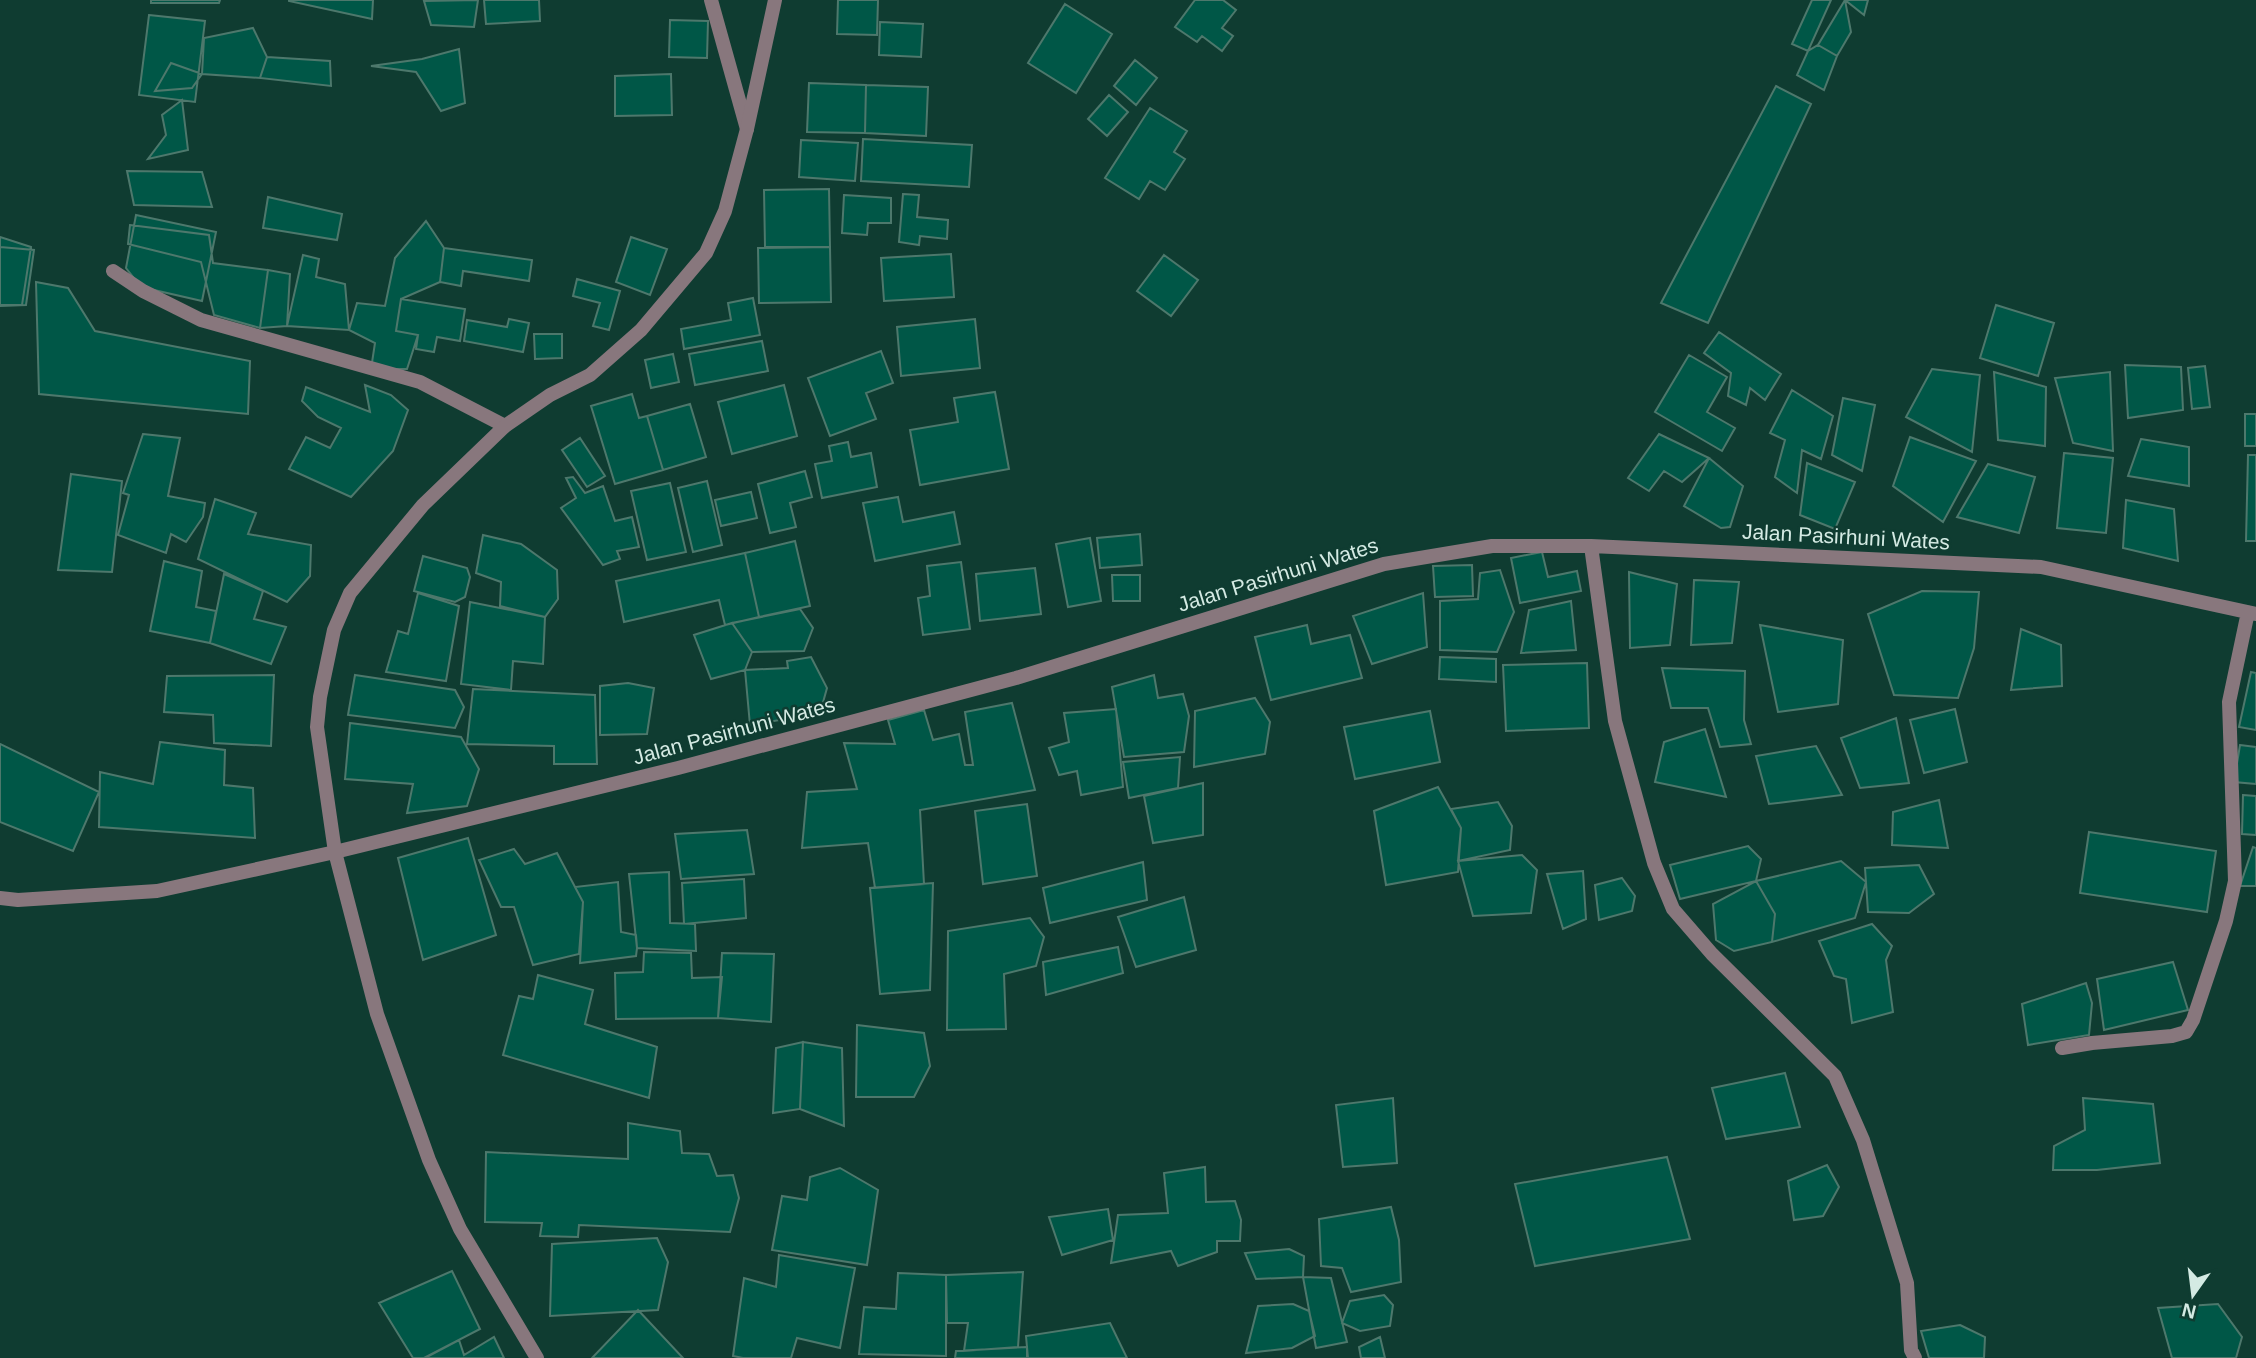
<svg xmlns="http://www.w3.org/2000/svg" width="2256" height="1358" viewBox="0 0 2256 1358" font-family="Arial,sans-serif">
	<style>
		.building { fill: #005747; stroke: #4d786c; stroke-width: 2 }
		.lines { fill: none; stroke-linecap: round; stroke-linejoin: round }
		.minor { stroke: #88777d; stroke-width: 14 }
		.tertiary { stroke: #88777d; stroke-width: 14 }
		.labels { text-anchor: middle; stroke-width: 5; stroke-linejoin: round; paint-order: stroke }
		.street-label { font-size: 21px; fill: #d4eae3; stroke: #0f3c31 }
	</style>
	<rect width="100%" height="100%" fill="#0f3c31"/>
	<path class="building" d="M151,0H220L219,3H151Z
		M289,0H373L372,19L289,1Z
		M478,0L474,27L431,25L424,1Z
		M484,0H539L540,21L486,24Z
		M838,0H878L877,35L837,34Z
		M1195,0H1223L1236,10L1222,28L1233,36L1222,51L1202,36L1197,42L1175,27Z
		M1812,0H1831L1808,51L1792,44Z
		M1845,0L1851,32L1837,56L1818,45Z
		M1845,0H1868L1864,15Z
		M1065,4L1112,34L1076,93L1028,63Z
		M149,15L205,21L195,102L139,95Z
		M670,20L708,21L707,58L669,57Z
		M880,22L923,24L921,57L879,55Z
		M253,28L267,57L260,78L202,74L204,38Z
		M1818,45L1837,56L1824,90L1797,75L1808,51Z
		M459,49L465,103L441,111L416,72L371,66L422,59Z
		M267,57L330,61L331,86L260,78Z
		M1135,60L1157,78L1136,105L1114,86Z
		M171,63L202,74L192,88L155,91Z
		M671,74L672,115L615,116V76Z
		M809,83L866,85L865,133L807,132Z
		M866,85L928,87L926,136L865,133Z
		M1776,86L1811,104L1708,323L1661,303Z
		M1109,95L1128,112L1107,136L1088,119Z
		M182,100L188,150L148,159L166,135L162,115Z
		M1150,108L1187,131L1174,152L1185,159L1165,190L1150,181L1139,199L1105,178Z
		M863,139L972,145L969,187L861,181Z
		M801,140L858,143L855,181L799,177Z
		M127,171L202,172L212,207L134,205Z
		M829,189L830,247H765L764,190Z
		M903,194L919,195L917,217L948,220L947,239L920,236L919,245L899,242Z
		M844,195L891,198V223H868L867,235L842,233Z
		M268,197L342,214L337,240L263,228Z
		M136,215L216,232L202,301L141,287L126,268Z
		M426,221L444,248L440,282L401,299L396,331L418,335L407,369H371L375,343L349,330L357,303L385,306L395,258Z
		M130,225L209,235L213,263L268,270L260,328L214,315L201,262L128,244Z
		M0,237L31,247L22,305H0Z
		M631,237L667,249L650,295L616,282Z
		M0,247L34,250L26,305L0,306Z
		M830,247L831,302L759,303L758,248Z
		M444,248L532,260L529,281L463,271L461,286L440,282Z
		M951,254L954,297L884,301L881,258Z
		M303,255L319,259L316,277L345,284L349,330L287,326Z
		M1164,255L1198,280L1171,316L1137,291Z
		M268,270L290,274L287,326L260,328Z
		M577,279L620,291L609,330L593,326L600,303L573,296Z
		M36,282L68,288L95,331L250,361L248,414L39,394Z
		M753,298L760,335L684,349L681,329L731,320L728,303Z
		M401,299L465,309L460,341L437,337L434,352L416,349L418,335L396,331Z
		M1996,305L2054,323L2038,376L1980,358Z
		M509,319L529,323L523,352L464,341L467,320L507,327Z
		M975,319L980,368L901,376L897,327Z
		M1719,332L1781,374L1765,400L1750,388L1746,405L1728,396L1731,373L1704,353Z
		M534,334H562V358L535,359Z
		M762,341L768,371L695,385L689,354Z
		M881,351L893,383L866,393L876,419L830,436L808,378Z
		M673,354L679,382L651,388L645,360Z
		M1689,355L1727,377L1707,412L1735,428L1722,451L1655,412Z
		M2125,365L2181,367L2183,410L2128,418Z
		M2205,366L2210,407L2192,409L2188,368Z
		M1932,369L1980,375L1972,452L1906,417Z
		M1994,372L2046,387L2045,446L1998,440Z
		M2110,372L2113,451L2073,443L2055,378Z
		M365,385L391,395L408,410L393,451L351,497L289,469L306,437L330,448L341,428L318,417L302,401L306,387L370,412Z
		M784,385L797,436L732,454L718,402Z
		M1792,390L1833,416L1821,459L1802,450L1797,493L1775,477L1785,440L1770,433Z
		M995,392L1009,469L920,485L910,430L958,422L954,398Z
		M632,394L639,418L647,416L663,470L615,484L591,406Z
		M1843,398L1875,405L1862,471L1832,455Z
		M690,404L706,457L663,470L647,416Z
		M2245,414H2256V446H2245Z
		M143,434L180,438L168,496L205,503L203,517L186,542L171,534L166,553L118,535L129,495L123,493Z
		M1659,434L1709,458L1682,482L1664,471L1649,491L1628,478Z
		M1910,437L1976,461L1943,522L1893,486Z
		M580,438L605,476L587,487L562,450Z
		M2141,439L2189,447V486L2128,476Z
		M848,442L851,457L871,453L877,487L822,498L815,464L832,461L829,446Z
		M2064,453L2113,458L2106,533L2057,528Z
		M2248,455H2256V541H2246Z
		M1709,458L1743,486L1730,527L1721,528L1684,506Z
		M1807,463L1855,482L1835,529L1800,515Z
		M1988,464L2035,477L2019,533L1957,517Z
		M805,471L812,497L790,503L796,527L770,533L758,484Z
		M71,474L122,481L112,572L58,570Z
		M573,477L585,493L603,486L615,521L632,517L639,547L617,551L620,559L603,565L561,508L576,498L566,478Z
		M707,481L722,545L693,552L678,488Z
		M670,483L686,552L647,560L631,491Z
		M751,492L757,518L721,526L715,500Z
		M898,497L903,522L954,512L960,544L875,561L863,503Z
		M215,499L256,513L248,534L311,545L310,576L287,602L198,559Z
		M2126,500L2174,509L2178,561L2123,548Z
		M1140,534L1142,565L1100,568L1097,538Z
		M483,535L521,544L557,570L558,599L545,617L500,606L501,582L476,573Z
		M1090,538L1101,601L1068,607L1056,544Z
		M795,541L810,606L759,617L745,553Z
		M1542,552L1548,577L1577,571L1581,591L1520,603L1511,558Z
		M745,553L759,617L725,625L719,600L624,622L616,581Z
		M423,556L467,568L470,577L465,597L455,602L414,591Z
		M164,561L202,571L196,607L216,611L210,643L150,631Z
		M961,562L970,629L923,635L918,598L930,596L927,566Z
		M1472,565L1473,596L1435,597L1433,566Z
		M1035,568L1041,614L980,621L976,574Z
		M1500,570L1514,612L1497,652L1440,650V601L1478,599L1480,573Z
		M1629,572L1677,584L1670,645L1630,648Z
		M224,574L263,591L254,619L286,627L271,664L210,643Z
		M1112,575H1140V601H1113Z
		M1694,580L1739,582L1732,643L1691,645Z
		M1922,591L1979,592L1974,648L1958,698L1894,695L1868,614Z
		M418,593L459,606L446,681L386,672L398,631L408,634Z
		M1423,593L1427,647L1372,664L1353,616Z
		M1571,601L1576,650L1521,653L1529,610Z
		M470,602L545,617L543,664L513,661L511,690L461,684Z
		M800,609L813,628L804,651L752,652L732,623Z
		M732,623L752,652L745,670L711,679L694,635Z
		M1307,625L1311,644L1350,635L1362,678L1271,700L1255,637Z
		M1760,625L1843,640L1838,704L1778,712Z
		M2021,629L2061,645L2062,686L2011,690Z
		M811,657L827,688L820,713L750,725L745,670L788,668L787,661Z
		M1440,657L1496,659V682L1439,679Z
		M1587,663L1589,728L1506,731L1503,665Z
		M1662,668L1745,671L1744,720L1751,744L1720,747L1708,708H1671Z
		M2251,672L2256,673V730L2239,727Z
		M274,675L271,746L214,743L213,715L164,712L167,676Z
		M355,675L455,690L464,707L455,728L348,715Z
		M1154,675L1158,698L1183,694L1189,716L1184,752L1124,757L1112,687Z
		M628,683L654,688L647,734L600,735V686Z
		M473,689L595,695L597,764H554V746L467,744Z
		M1255,698L1270,722L1265,754L1194,767L1195,711Z
		M1012,703L1035,790L920,810L924,884L875,888L868,843L802,848L807,792L857,789L844,743L895,744L888,720L924,710L933,740L959,734L965,765H973L965,712Z
		M1116,709L1123,787L1081,795L1077,771L1059,775L1049,748L1069,742L1064,713Z
		M1955,709L1967,762L1924,773L1910,720Z
		M1430,711L1440,762L1355,779L1344,727Z
		M1896,718L1909,783L1860,788L1841,738Z
		M350,723L461,737L479,769L467,806L407,813L413,784L345,779Z
		M1705,729L1726,797L1655,782L1664,742Z
		M160,742L225,750L224,785L253,788L255,838L99,827L100,772L153,784Z
		M0,744L99,792L73,851L0,822Z
		M2240,745L2256,747V784L2234,782Z
		M1816,746L1842,795L1769,804L1756,756Z
		M1180,757L1178,788L1129,798L1123,762Z
		M1203,783V835L1153,843L1144,796Z
		M1438,787L1461,828L1458,872L1386,885L1374,811Z
		M2243,795L2256,796V835L2242,834Z
		M1939,800L1948,848L1892,845L1893,812Z
		M1498,802L1512,826L1510,850L1458,861L1461,828L1451,809Z
		M1027,804L1037,876L983,884L975,811Z
		M747,830L754,874L681,879L675,834Z
		M2089,832L2216,851L2207,912L2080,893Z
		M468,838L496,935L423,960L398,858Z
		M1748,846L1761,859L1756,881L1680,899L1670,865Z
		M2253,847L2256,848V886H2240Z
		M514,849L525,864L557,853L583,902L579,954L533,965L514,907H501L479,860Z
		M1522,855L1537,870L1531,913L1473,916L1458,861Z
		M1841,861L1866,882L1855,918L1772,942L1775,914L1756,881Z
		M1143,862L1147,900L1050,923L1043,888Z
		M1919,865L1934,894L1909,913L1868,912L1865,868Z
		M1583,871L1586,919L1563,929L1547,874Z
		M669,872L670,923L695,924L696,951L637,948L629,874Z
		M1622,878L1635,896L1632,911L1599,920L1595,885Z
		M744,879L746,918L684,924L682,883Z
		M1756,881L1775,914L1772,942L1734,951L1716,940L1713,904Z
		M618,882L621,932L636,935L637,948L636,956L580,963L583,902L575,887Z
		M933,883L930,990L880,994L870,888Z
		M1184,897L1196,950L1136,967L1118,917Z
		M1030,918L1044,937L1036,966L1004,974L1006,1029L947,1030L948,931Z
		M1872,924L1892,946L1886,960L1893,1012L1852,1023L1846,979L1834,976L1819,941Z
		M1118,947L1123,973L1046,995L1043,962Z
		M644,952L691,953L692,978L722,977L718,1018L616,1019L615,973L643,972Z
		M722,953L774,954L771,1022L718,1018Z
		M2173,962L2188,1010L2104,1030L2097,979Z
		M538,975L593,990L585,1024L657,1047L649,1098L503,1055L519,996L533,999Z
		M2086,983L2092,1003L2089,1035L2028,1045L2022,1004Z
		M857,1025L924,1033L930,1066L914,1097H856Z
		M803,1042L800,1109L773,1113L776,1048Z
		M803,1042L842,1048L844,1126L800,1109Z
		M1785,1073L1800,1127L1726,1139L1712,1088Z
		M1393,1098L1397,1163L1343,1167L1336,1105Z
		M2083,1098L2153,1104L2160,1163L2097,1170H2053L2054,1146L2085,1130Z
		M628,1123L680,1131L682,1153L709,1154L717,1176L733,1175L739,1198L730,1232L579,1225L578,1237L540,1236L542,1223L485,1222L486,1152L628,1159Z
		M1667,1157L1690,1239L1535,1266L1515,1184Z
		M1827,1165L1839,1187L1823,1216L1794,1220L1788,1181Z
		M1205,1167L1206,1202L1235,1201L1241,1220L1240,1241H1217V1252L1178,1266L1171,1251L1111,1263L1118,1215L1168,1213L1164,1173Z
		M840,1168L878,1190L867,1265L772,1250L782,1196L807,1200L810,1177Z
		M1391,1207L1399,1240L1401,1282L1351,1292L1342,1268L1321,1266L1319,1219Z
		M1108,1209L1113,1240L1062,1255L1049,1217Z
		M657,1238L668,1262L658,1310L550,1316L552,1244Z
		M1289,1249L1304,1256L1303,1277L1256,1279L1245,1253Z
		M779,1255L855,1268L840,1348L797,1338L791,1358H743L733,1356L744,1278L776,1287Z
		M452,1271L480,1329L424,1358H413L379,1303Z
		M1023,1272L1018,1347L964,1351L968,1323H947L946,1275Z
		M898,1273L946,1275V1356L859,1354L864,1307L896,1309Z
		M1303,1277L1331,1278L1347,1342L1316,1348Z
		M1384,1295L1393,1305L1390,1326L1360,1331L1342,1323L1350,1301Z
		M1293,1304L1309,1311L1315,1336L1292,1348L1246,1353L1258,1306Z
		M2218,1304L2242,1337L2236,1358H2172L2158,1308Z
		M638,1310L683,1358H592Z
		M1110,1323L1127,1358H1028L1026,1336Z
		M1960,1325L1985,1337L1984,1358H1929L1921,1331Z
		M494,1337L504,1358H425L459,1340L464,1355Z
		M1380,1337L1385,1358H1361L1359,1347Z
		M1027,1347V1358H955L956,1351Z"/>
	<g class="lines">
		<path class="minor" d="M711,0L747,129
			M113,271L143,291L201,320L420,382L505,426
			M1591,546L1615,721L1654,863L1673,909L1712,954L1835,1076L1863,1140L1907,1283L1911,1350L1915,1358
			M335,852L678,768L1016,678L1384,564L1492,546H1591L2041,567L2256,614
			M2062,1048L2092,1043L2172,1036L2186,1032L2193,1020L2226,921L2235,881L2229,702L2248,612"/>
		<path class="tertiary" d="M0,898L18,900L157,891L335,852
			M537,1358L460,1229L429,1160L377,1014L335,852L317,727L320,697L334,630L350,593L423,505L505,426L550,395L590,375L641,330L706,253L725,211L747,129L775,0"/>
	</g>
	<g class="labels">
		<g class="street-label">
			<text transform="translate(1846 537) rotate(3)" y="7">Jalan Pasirhuni Wates</text>
			<text transform="translate(1278 575) rotate(-17)" y="7">Jalan Pasirhuni Wates</text>
			<text transform="translate(734 731) rotate(-15)" y="7">Jalan Pasirhuni Wates</text>
		</g>
	</g>
	<g transform="translate(2193 1295) rotate(194)" stroke="#0f3c31" stroke-width="5" paint-order="stroke">
	<path d="M0-5L12 26L0 18L-12 26Z" fill="#d4eae3"/>
	<text y="-10" font-size="19" font-weight="bold" text-anchor="middle" fill="#d4eae3">N</text>
	</g>
</svg>
